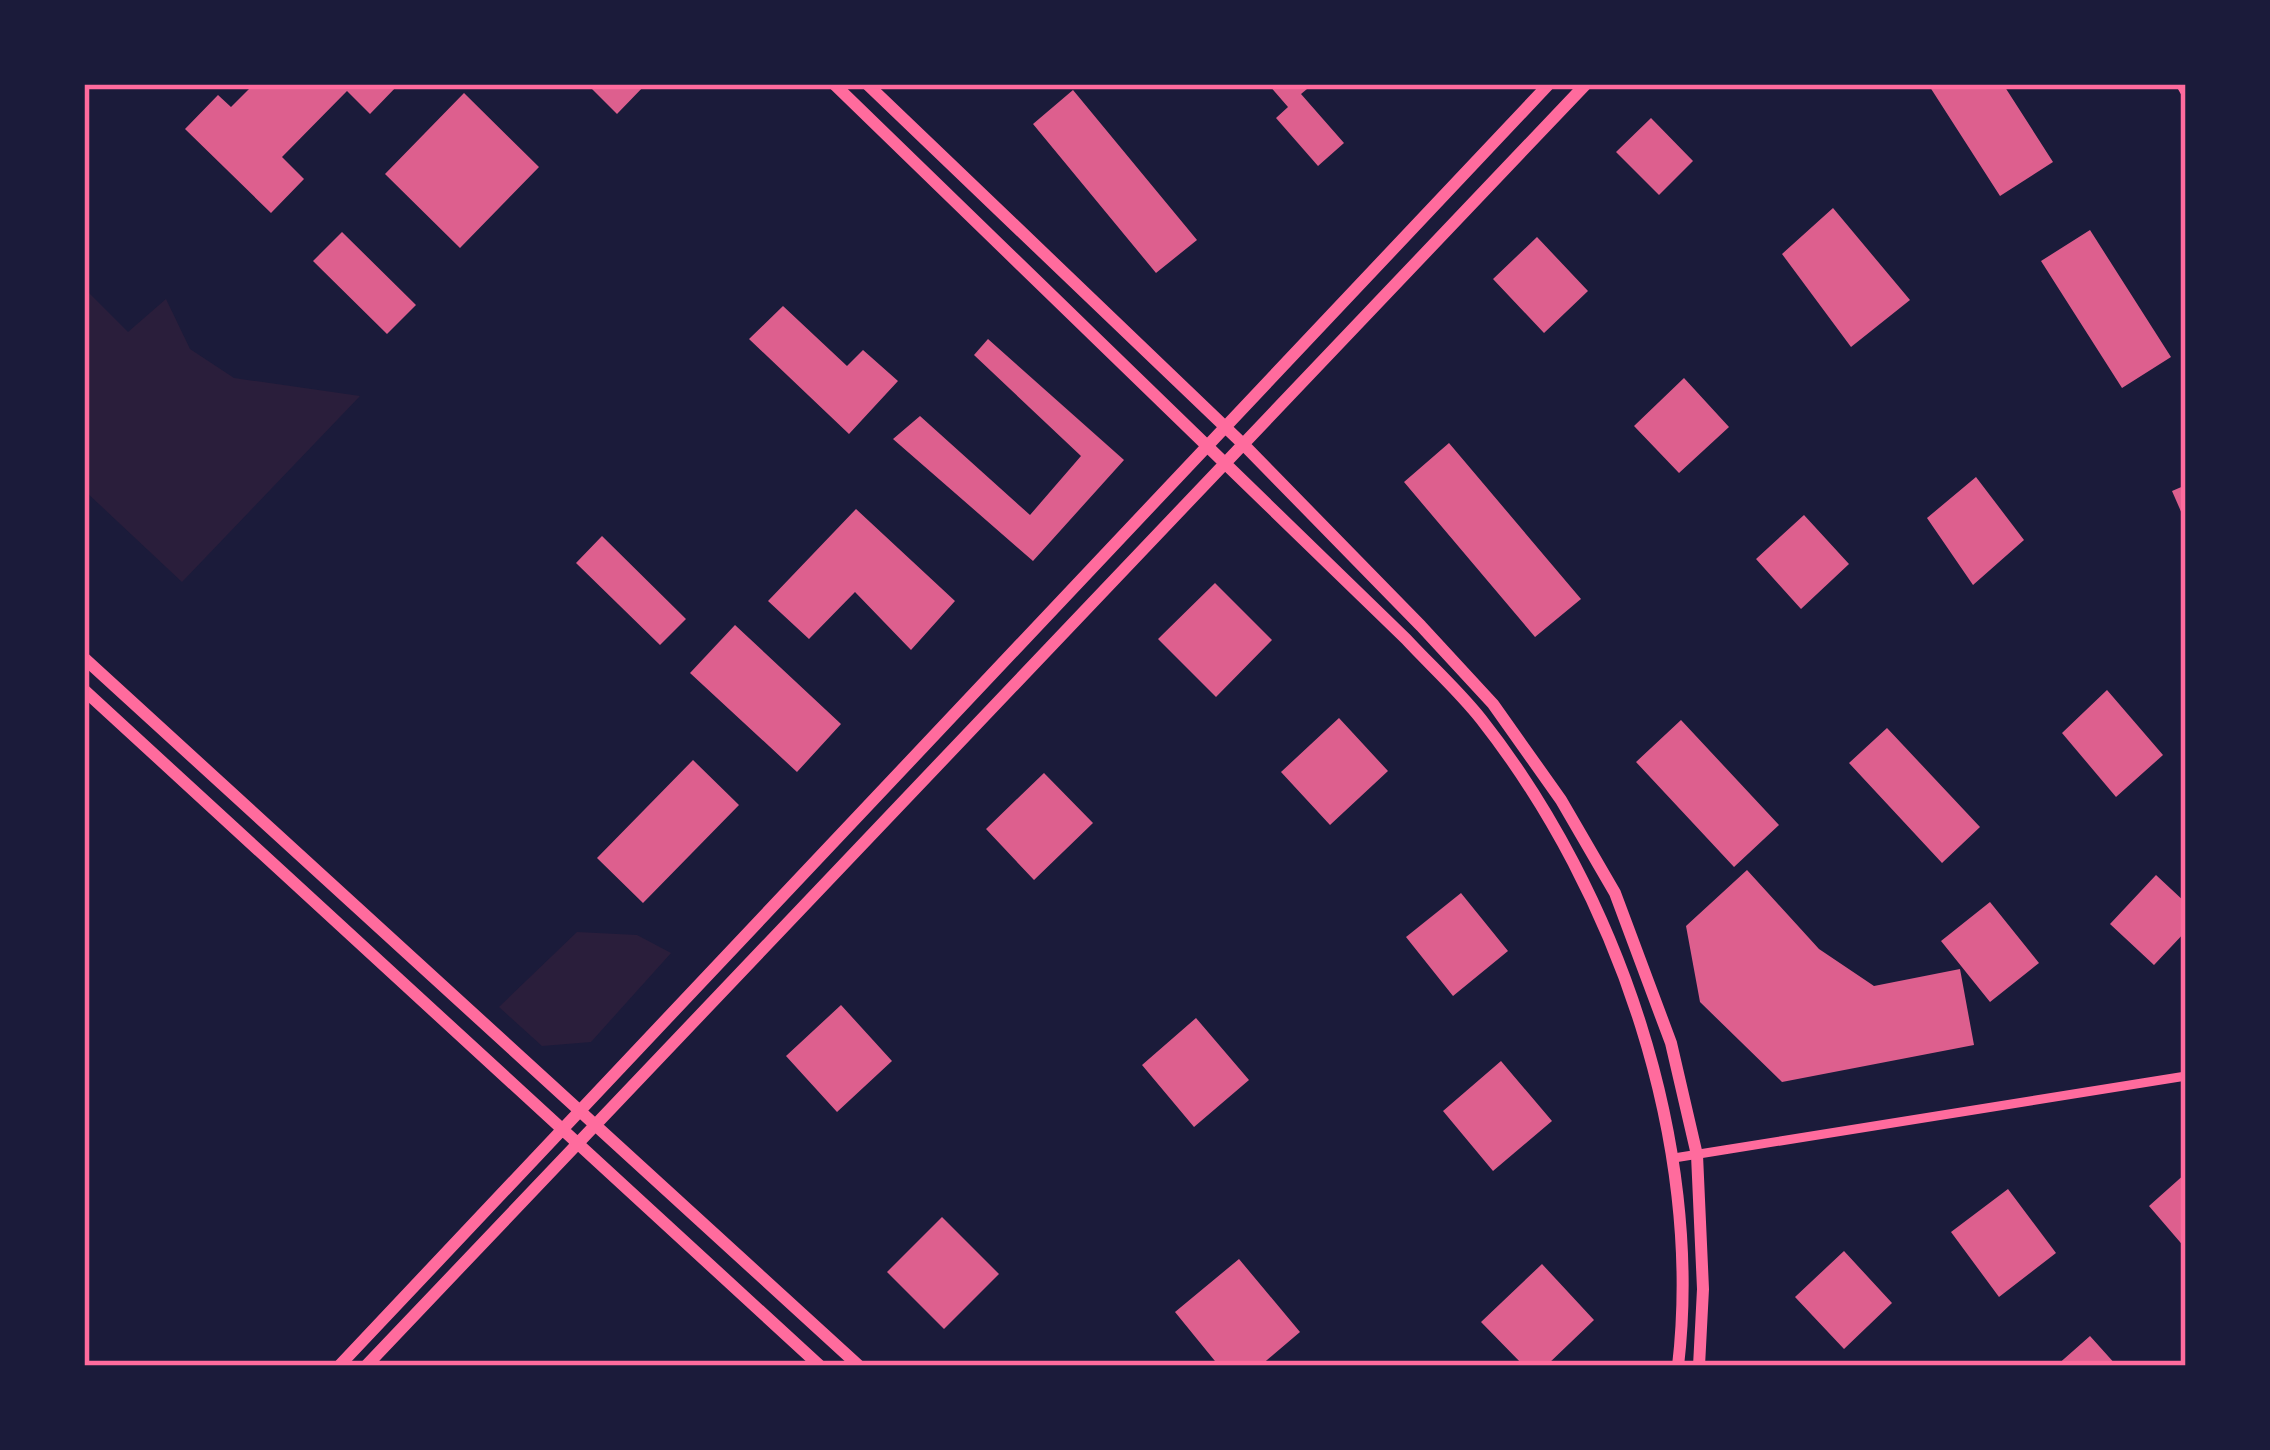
<svg xmlns="http://www.w3.org/2000/svg" width="2270" height="1450" viewBox="0 0 2270 1450" font-family="Poppins,sans-serif">
	<style>
		.green { fill: #2a1e3b }
		.building { fill: #dd5f8e }
		.lines { fill: none; stroke-linecap: round; stroke-linejoin: round }
		.minor { stroke: #ff6b9d; stroke-width: 9 }
		.tertiary { stroke: #ff6b9d; stroke-width: 12 }
		.neatline { fill: none; stroke: #ff6b9d; stroke-width: 4.5 }
	</style>
	<rect width="100%" height="100%" fill="#1b1b3a"/>
	<path class="green" d="M84,288L128,332L166,299L190,349L234,378L360,396L182,582L84,490Z
		M577,932L637,935L671,953L591,1042L542,1046L499,1007Z"/>
	<path class="building" d="M254,84H399L370,114L347,91L282,157L304,179L271,213L185,129L218,95L231,107Z
		M587,84H646L617,114Z
		M1268,84H1313L1301,94L1344,143L1318,166L1276,118L1288,107Z
		M1928,84H2003L2053,162L2000,196Z
		M1073,90L1197,240L1156,273L1033,124Z
		M464,93L539,167L460,248L385,174Z
		M1651,118L1693,161L1659,195L1616,152Z
		M1833,208L1910,300L1851,347L1782,254Z
		M2090,230L2171,357L2122,388L2041,261Z
		M342,232L416,305L387,334L313,261Z
		M1537,237L1588,291L1544,333L1493,279Z
		M783,306L847,366L863,350L898,381L849,434L749,339Z
		M988,339L1124,460L1033,561L893,439L920,416L1030,515L1081,456L974,355Z
		M1684,378L1729,427L1679,473L1634,426Z
		M1449,443L1581,599L1535,637L1404,482Z
		M1976,477L2024,540L1973,585L1927,518Z
		M2186,485V523L2172,491Z
		M856,509L955,601L911,650L855,592L809,639L768,601Z
		M1804,515L1849,564L1801,609L1756,559Z
		M602,536L686,619L660,645L576,563Z
		M1215,583L1272,640L1216,697L1158,639Z
		M735,625L841,724L797,772L690,673Z
		M2107,690L2163,755L2116,797L2062,733Z
		M1339,718L1388,771L1330,825L1281,772Z
		M1681,720L1779,825L1734,867L1636,762Z
		M1887,728L1980,827L1942,863L1849,763Z
		M693,760L739,805L643,903L597,858Z
		M1044,773L1093,823L1034,880L986,829Z
		M1747,870L1819,949L1874,986L1960,969L1974,1045L1782,1082L1700,1002L1686,926Z
		M2156,875L2186,903V931L2154,965L2110,924Z
		M1461,893L1508,951L1453,996L1406,937Z
		M1990,902L2039,963L1990,1002L1941,941Z
		M841,1005L892,1061L837,1112L786,1056Z
		M1196,1018L1249,1080L1194,1127L1142,1065Z
		M1501,1061L1552,1121L1493,1171L1443,1111Z
		M2186,1173V1249L2149,1206Z
		M2008,1189L2056,1253L1999,1297L1951,1232Z
		M942,1217L999,1274L944,1329L887,1272Z
		M1844,1251L1892,1303L1844,1349L1795,1297Z
		M1239,1259L1300,1332L1260,1366H1219L1175,1312Z
		M1542,1264L1594,1320L1546,1366H1524L1481,1322Z
		M2090,1336L2117,1366H2056Z"/>
	<g class="lines">
		<path class="minor" d="M1674,1158L2186,1076"/>
		<path class="tertiary" d="M834,84L1406,639C1430,665 1458,690 1481,719C1618,893 1704,1144 1678,1366
			M867,84L1244,445L1421,626L1493,704L1561,800L1615,893L1671,1043L1697,1155L1703,1289L1699,1366
			M2182,84L2186,91
			M84,658L859,1366
			M84,690L820,1366
			M339,1366L1549,84
			M366,1366L1586,84"/>
	</g>
	<rect width="2270" height="1450" fill="none" stroke="#1b1b3a" stroke-width="174"/>
	<rect x="87" y="87" width="2096" height="1276" class="neatline"/>
</svg>
